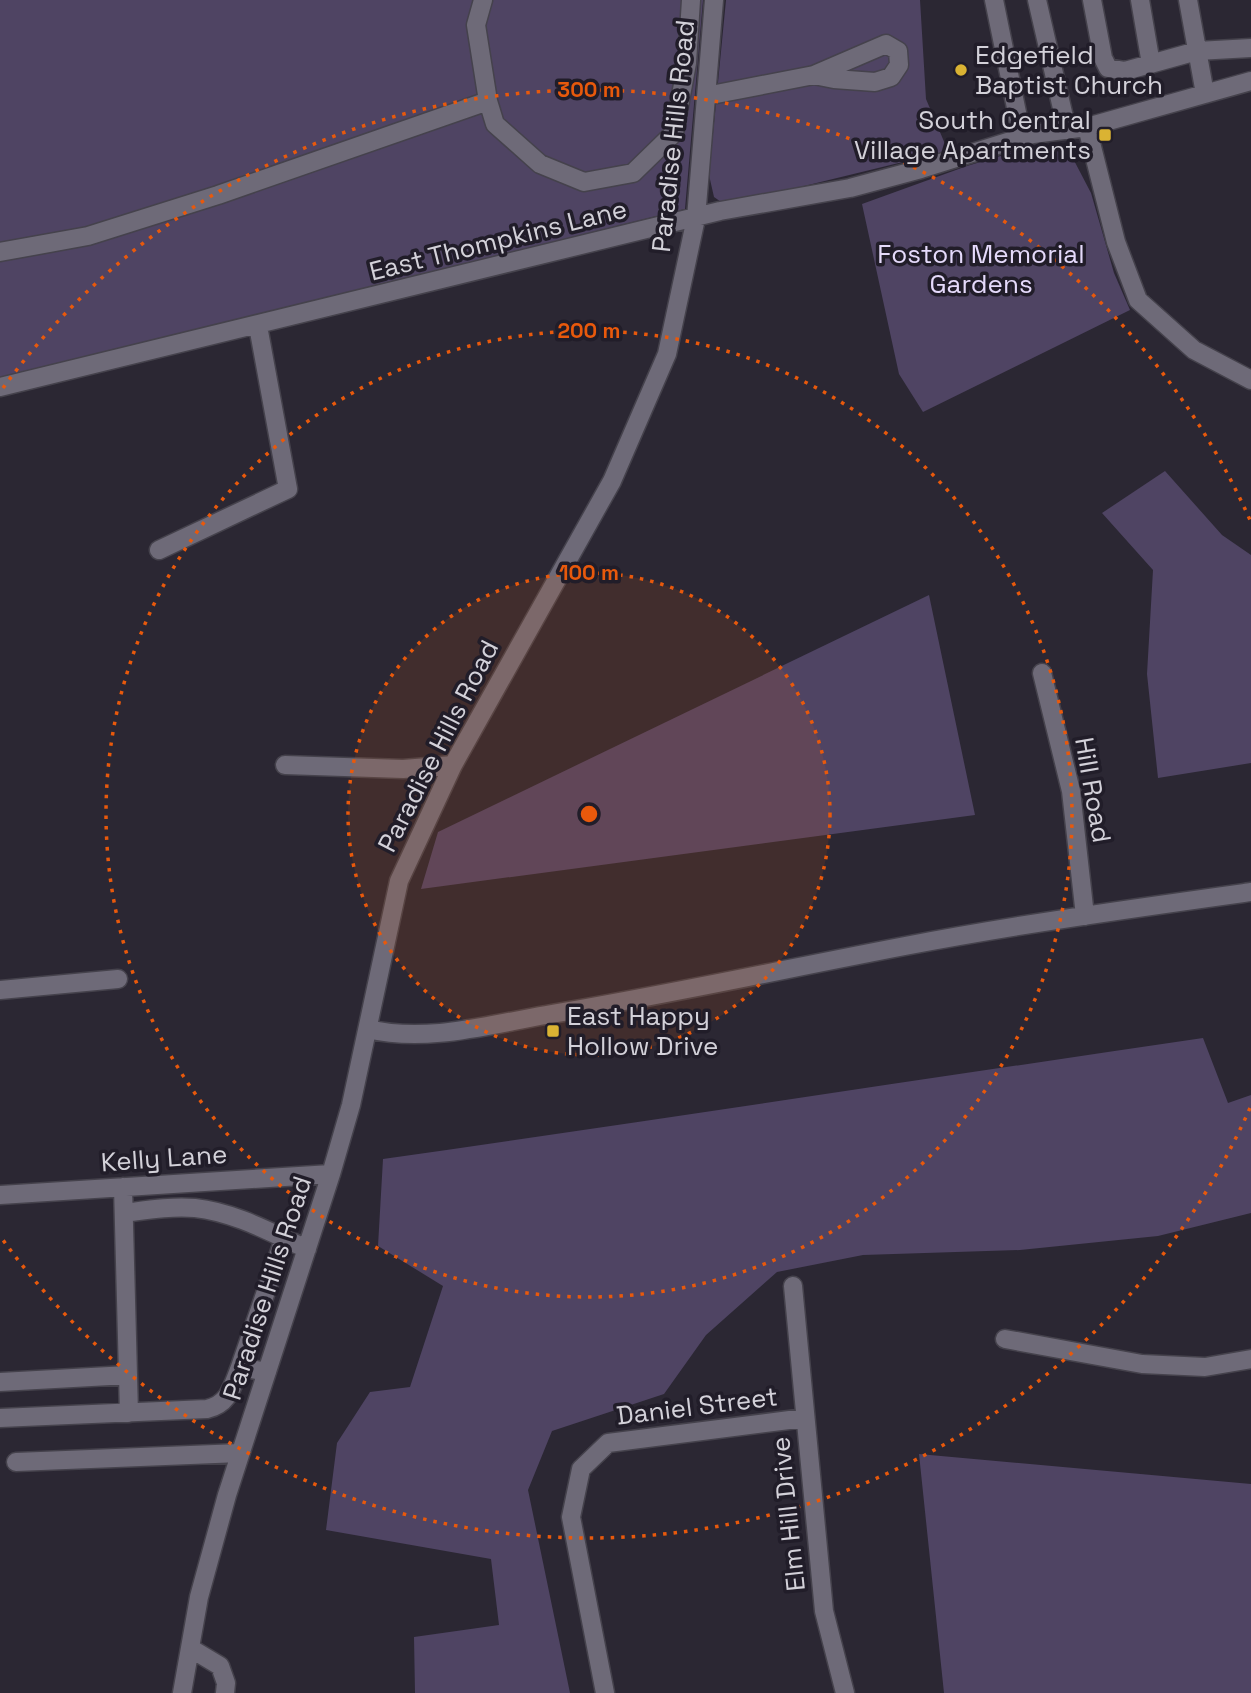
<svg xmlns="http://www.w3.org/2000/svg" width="1251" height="1693" viewBox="0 0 1251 1693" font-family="'Space Grotesk',sans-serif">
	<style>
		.green { fill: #4f4463 }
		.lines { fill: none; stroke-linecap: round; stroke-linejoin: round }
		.minor-casing { stroke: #45424c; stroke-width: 21 }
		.minor { stroke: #6e6a78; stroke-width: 18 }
		.ring { fill: none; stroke: #e8590c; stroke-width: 3.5; stroke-dasharray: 3.5 7 }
		.poi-dot { fill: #dab333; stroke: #211d29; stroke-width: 2.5 }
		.labels { text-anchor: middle; stroke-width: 7; stroke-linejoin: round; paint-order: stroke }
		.poi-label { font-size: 26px; fill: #d3d1d9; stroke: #211d29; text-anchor: start }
		.street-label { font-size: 26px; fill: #d3d1d9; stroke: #211d29 }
		.park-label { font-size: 26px; fill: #e5dafb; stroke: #211d29 }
		.centre { fill: #e8590c; stroke: #211d29; stroke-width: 3.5 }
		.ring-label { font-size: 21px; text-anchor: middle; font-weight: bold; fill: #e8590c; stroke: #211d29; stroke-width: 7; stroke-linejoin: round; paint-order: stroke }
	</style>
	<rect width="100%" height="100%" fill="#2b2733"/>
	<path class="green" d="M0,0H703L685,209L0,379Z
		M726,0H920L926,99L948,151L751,199L724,204L714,197L709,175Z
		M1067,147L1091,193L1114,273L1130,310L923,412L899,374L862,204L967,166L1014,152Z
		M1165,471L1222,535L1251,555V763L1158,778L1147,674L1153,570L1102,513Z
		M929,595L975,815L421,889L438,832Z
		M1203,1038L1228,1103L1251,1095V1213L1158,1236L1020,1250L863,1255L777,1272L706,1335L664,1394L552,1431L528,1490L570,1693H415L414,1637L499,1625L491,1559L326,1530L337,1443L370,1392L410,1387L443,1286L378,1246L383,1159C657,1120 930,1078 1203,1038Z
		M919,1454L1251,1484V1693H944Z"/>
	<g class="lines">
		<defs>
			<path id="minor" d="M994,0L1022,137
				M1037,0L1067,130
				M1092,0L1103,58L1108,68L1125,71L1197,51L1251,48
				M1140,0L1151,64
				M1188,0L1205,94
				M706,96L814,75L834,79L875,82L891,77L899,65L898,51L886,44L814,75
				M488,101L495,124L540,164L584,182L633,173L674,133L687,63L691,0
				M1087,127L1116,242L1138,300L1194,350L1251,380
				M0,252L88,236L218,195L488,101L476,25L483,0
				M0,387L720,211L850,188L921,169L1033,134L1087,127L1251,81
				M159,550L288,489L258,326
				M1042,673L1071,791L1085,916
				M285,765L403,769L453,765
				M0,990L118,979
				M368,1029C426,1043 488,1025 546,1015C666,995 785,969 905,946C1020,924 1136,908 1251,892
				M123,1187L129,1413
				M0,1195L331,1174
				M124,1213C147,1210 171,1206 195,1208C234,1212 272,1233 307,1249
				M793,1286L824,1611L845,1693
				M1005,1339L1142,1364L1205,1367L1251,1359
				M240,1367L284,1239
				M0,1382L128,1375
				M0,1418L207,1409C229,1404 232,1387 240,1367L267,1372
				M16,1462L240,1453
				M190,1648L220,1666L226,1683L225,1693
				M182,1693L199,1597L227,1495L331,1174L351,1105L399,881L453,765L612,481L667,354L696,218L714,0
				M605,1693L571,1517L581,1469L608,1443L805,1418"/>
		</defs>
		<use href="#minor" class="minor-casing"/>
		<use href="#minor" class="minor"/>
	</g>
	<circle cx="589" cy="814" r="241" fill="#e8590c" fill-opacity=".12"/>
	<g class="ring">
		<circle cx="589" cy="814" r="241"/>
		<circle cx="589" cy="814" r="483"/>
		<path d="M1250 1108A724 724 0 0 1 3 1240M3 388A724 724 0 0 1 1250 520"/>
	</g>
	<g class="poi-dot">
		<circle cx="961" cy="70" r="7"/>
		<rect x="1098" y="128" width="14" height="14" rx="3.5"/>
		<rect x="546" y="1024" width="14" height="14" rx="3.5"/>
	</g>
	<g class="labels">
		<g class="poi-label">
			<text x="975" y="64">Edgefield<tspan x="975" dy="30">Baptist Church</tspan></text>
			<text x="1091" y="129" text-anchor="end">South Central<tspan x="1091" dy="30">Village Apartments</tspan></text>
			<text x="567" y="1025">East Happy<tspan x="567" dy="30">Hollow Drive</tspan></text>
		</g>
		<g class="street-label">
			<text transform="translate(673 136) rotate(-84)" y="9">Paradise Hills Road</text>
			<text transform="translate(498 240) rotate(-14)" y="9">East Thompkins Lane</text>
			<text transform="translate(438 746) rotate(-63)" y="9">Paradise Hills Road</text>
			<text transform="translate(1093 790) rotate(80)" y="9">Hill Road</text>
			<text transform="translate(164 1158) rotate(-4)" y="9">Kelly Lane</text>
			<text transform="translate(267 1288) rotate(-72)" y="9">Paradise Hills Road</text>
			<text transform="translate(697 1406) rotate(-7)" y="9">Daniel Street</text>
			<text transform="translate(788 1514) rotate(-96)" y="9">Elm Hill Drive</text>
		</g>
		<g class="park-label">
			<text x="981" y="263">Foston Memorial<tspan x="981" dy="30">Gardens</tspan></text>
		</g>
	</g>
	<circle cx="589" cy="814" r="10" class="centre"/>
	<g class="ring-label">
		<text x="589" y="97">300 m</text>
		<text x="589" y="338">200 m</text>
		<text x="589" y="580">100 m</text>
	</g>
</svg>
